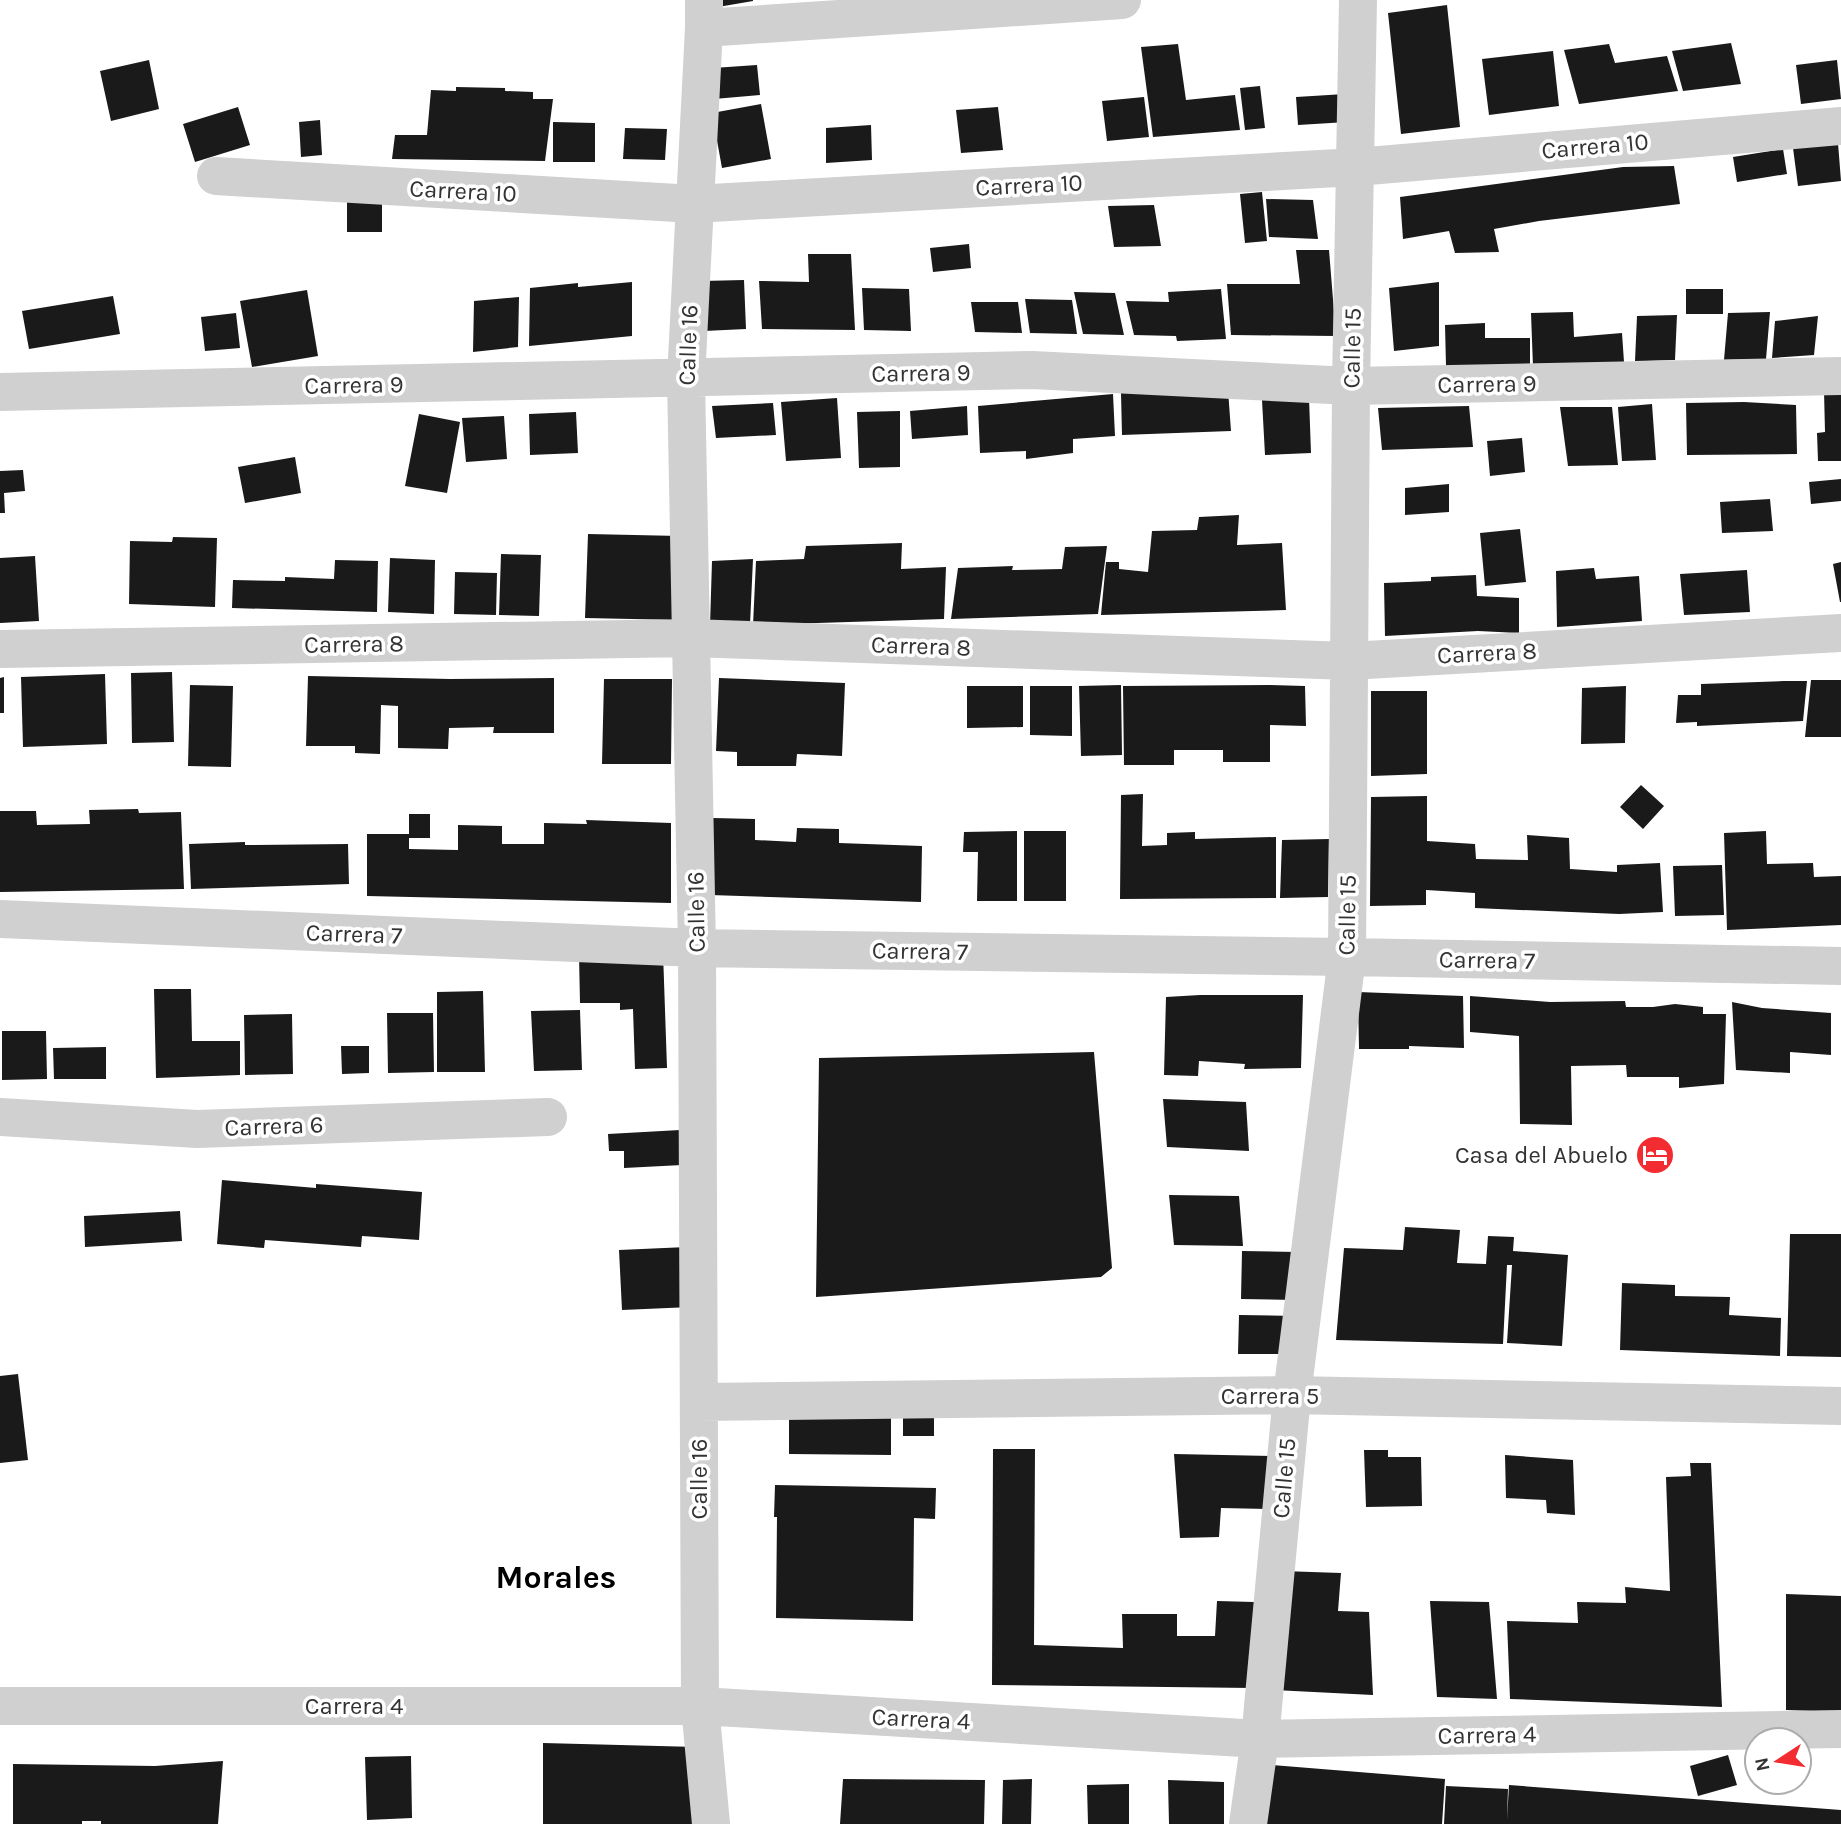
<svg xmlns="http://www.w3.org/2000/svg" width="1841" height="1824" viewBox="0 0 1841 1824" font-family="Karla,sans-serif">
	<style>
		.building { fill: #1a1a1a }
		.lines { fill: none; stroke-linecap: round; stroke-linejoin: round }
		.street { stroke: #d0d0d0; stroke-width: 38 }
		.labels { text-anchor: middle; stroke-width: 7; stroke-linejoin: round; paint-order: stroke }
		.street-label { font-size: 24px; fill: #333; stroke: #fff }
		.poi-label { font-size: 24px; fill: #333; stroke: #fff; text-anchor: end }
		.district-label { font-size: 32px; font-weight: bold; fill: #000; stroke: #fff }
	</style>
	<rect width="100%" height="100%" fill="#fff"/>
	<path class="building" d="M717,0H753V1L718,7Z
		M1447,5L1460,127L1401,134L1388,13Z
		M1731,43L1741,84L1683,91L1672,51Z
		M1178,44L1186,100L1235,95L1240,130L1153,137L1141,47Z
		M1609,44L1615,63L1667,56L1678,91L1579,104L1564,50Z
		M1553,51L1559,106L1489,115L1482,59Z
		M149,60L159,109L111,121L100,71Z
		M1837,60L1841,99L1801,104L1796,65Z
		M757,65L760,95L714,99L713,68Z
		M1260,86L1265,128L1245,130L1240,88Z
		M456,87L505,88V91L533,92V99H553L545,161L392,159L395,135H427L431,90L456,91Z
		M1345,94L1347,122L1298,125L1296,97Z
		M1144,97L1149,137L1107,141L1102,101Z
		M761,104L771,159L722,168L712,113Z
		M238,107L250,145L195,162L183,124Z
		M998,107L1003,150L961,153L956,110Z
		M320,120L322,155L301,157L299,122Z
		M553,122L595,123V162H553Z
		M871,125L872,160L826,163V128Z
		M625,128L667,129L665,160L623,159Z
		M1838,143L1841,181L1798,186L1793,148Z
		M1783,149L1787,174L1737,182L1733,157Z
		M1674,166L1680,204L1539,221L1494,229L1499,252L1455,253L1449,231L1403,239L1400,197L1623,167Z
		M1262,192L1267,241L1245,243L1240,194Z
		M347,197H382V232H347Z
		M1266,199L1313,200L1318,239L1269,237Z
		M1154,205L1161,246L1114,247L1108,206Z
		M969,244L971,268L933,272L930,248Z
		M1296,250H1329L1336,336L1231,335L1227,284H1300Z
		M808,254H851L855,330L762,329L759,281L809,282Z
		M744,280L746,329L704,331L702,281Z
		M632,282V336L529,346L530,288L578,283V287Z
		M1439,282V346L1394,351L1389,288Z
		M862,288L909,289L911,331L864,330Z
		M1221,289L1226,339L1177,341L1176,336L1134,335L1126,301L1169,302L1168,292Z
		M1686,289H1723V314H1686Z
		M307,290L318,356L252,367L240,301Z
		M1074,292L1115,293L1124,335L1083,334Z
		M113,296L120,334L29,349L22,311Z
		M519,297L518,347L473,352L474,301Z
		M1025,299L1072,300L1077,334L1030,333Z
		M971,302H1018L1022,333L975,332Z
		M1573,312L1574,337L1622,333L1624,362L1533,367L1531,313Z
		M1770,312L1766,359L1724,360L1728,313Z
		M236,313L240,348L205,351L201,317Z
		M1677,315L1675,360L1635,361L1637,316Z
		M1818,316L1814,355L1772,358L1775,321Z
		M1485,323V338H1530V366H1446L1445,325Z
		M1228,390L1231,431L1122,435L1121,393Z
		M1824,391H1841V461H1818L1817,433L1825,432Z
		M1113,394L1115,436L1073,439V453L1026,459V451L980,453L978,406Z
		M837,398L841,458L786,461L781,402Z
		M1309,398L1311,453L1265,455L1262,400Z
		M1744,402L1796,405L1797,454L1687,455L1686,403Z
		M773,403L776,435L716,438L712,406Z
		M1652,404L1656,460L1622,461L1618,407Z
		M967,406L968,435L912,439L910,411Z
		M1469,406L1473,447L1382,450L1378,408Z
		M1560,407H1612L1618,465L1568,466Z
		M900,411V467L859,468L857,412Z
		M576,412L578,453L530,455L529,414Z
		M419,414L460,422L447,493L405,486Z
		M504,416L507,459L466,462L462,418Z
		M1522,438L1525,472L1490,476L1487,441Z
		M295,457L301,493L245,503L238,467Z
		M23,470L25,491L4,493L5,513H0V471Z
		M1841,479V501L1811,504L1809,482Z
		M1449,484V512L1405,515V488Z
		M1770,499L1773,531L1722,533L1720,502Z
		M1239,515L1237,545L1282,543L1286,610L1101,615L1106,562H1119V569L1148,572L1152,531L1197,530L1199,517Z
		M1520,529L1526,582L1485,586L1480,533Z
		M588,534L680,536L679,620L585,618Z
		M173,537L217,538L215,607L129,604L130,541L172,542Z
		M902,543L901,569L946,567L944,619L753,625L756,561L804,559L806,546Z
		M1107,546L1098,614L951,619L958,568L1013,566L1012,570L1062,569L1065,547Z
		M501,554L541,555L539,616L499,615Z
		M35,556L39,621L0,623V558Z
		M390,558L435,560L434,614L388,612Z
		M753,559L750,625L710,626L712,561Z
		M335,560L378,561L377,612L232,608L233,580L285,581V577L334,579Z
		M1841,562V602H1840L1833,564Z
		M1594,568L1596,579L1639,576L1642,621L1557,627L1556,571Z
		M1747,570L1750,612L1684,615L1680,574Z
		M455,572L497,573L496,615L454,614Z
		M1476,575L1477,596L1519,598V633L1478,631L1385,636L1384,583L1431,581V577Z
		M172,672L174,742L132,743L131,673Z
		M105,674L107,744L23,747L21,677Z
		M308,676L450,679L554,678V733H493L494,727L449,728L448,749L398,748V706L381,705L380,754L355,753V746H306Z
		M4,677V713H0V678Z
		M719,678L845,683L842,756L797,754L796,766H737V752L716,751Z
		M604,679H672L671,764H602Z
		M1811,680H1841V737H1805Z
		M1784,681H1807L1803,721L1697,726V722L1676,723L1678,695H1701V684Z
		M190,685L233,686L231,767L188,766Z
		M1121,685L1122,755L1081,756L1079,686Z
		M1270,685L1305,686L1306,726L1270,725V762H1223V750H1174V765H1124L1123,686Z
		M967,686H1023V727L967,728Z
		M1030,686H1072V736L1030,735Z
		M1626,686L1625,743L1581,744L1582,688Z
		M1371,691H1427V774L1371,776Z
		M1641,785L1664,806L1643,829L1620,807Z
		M1143,794L1142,846L1167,845V833L1195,832V839L1276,837V898L1120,899L1121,795Z
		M1427,796V841L1475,844L1476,859L1528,860L1527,835L1569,838L1570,869L1617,872V865L1660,863L1663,912L1619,914L1475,908V893L1426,890V905L1370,906L1371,797Z
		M138,809L139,813L181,812L184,889L0,892V811H36L37,825L90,824L89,810Z
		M409,814H430V838H409V849L458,850V825L502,826V844H544V823L587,824L586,820L671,823V903L367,896V834H409Z
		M713,818L755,819V840L796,842L797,828L839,829V843L922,846L921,902L710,895Z
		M1017,831V901H977L978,852H963L964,832Z
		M1024,831H1066V901H1024Z
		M1766,831L1767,864L1813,863L1814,877L1841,876V925L1727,930L1724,833Z
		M1329,839L1328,897L1280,898L1282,840Z
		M245,842V845L348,844L349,884L191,889L189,844Z
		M1722,865L1724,915L1675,916L1673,866Z
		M663,952L667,1068L635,1069L633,1009L620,1010V1003H580L579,955Z
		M154,989H191L192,1041H240V1075L156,1078Z
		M483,991L485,1072H437V992Z
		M1358,992L1463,996L1464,1048L1409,1046V1049H1359Z
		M1200,995H1303L1301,1068L1244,1069L1245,1064L1199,1061L1198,1076L1164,1075L1166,997Z
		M1470,996L1550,1002L1625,1001L1626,1007H1653L1675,1004L1703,1007V1014H1726L1724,1084L1679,1088V1077H1627L1626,1065L1571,1066L1572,1125L1520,1124L1519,1036L1470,1032Z
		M1732,1002L1762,1008L1831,1013V1055L1790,1052V1073L1736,1070Z
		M580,1010L582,1070L534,1071L531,1011Z
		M387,1013H433L434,1072L388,1073Z
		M292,1014L293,1074L245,1075L244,1015Z
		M2,1031H46L47,1079L2,1080Z
		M341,1046H369V1073L342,1074Z
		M106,1047V1079H54L53,1048Z
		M1094,1052L1112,1268L1101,1277L816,1297L819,1058Z
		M1163,1099L1246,1102L1249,1151L1167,1147Z
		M680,1130L682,1165L624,1168V1151H609L608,1134Z
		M222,1180L316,1188V1184L422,1192L419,1240L362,1236L361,1247L265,1240L264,1248L217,1244Z
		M1169,1195L1239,1196L1243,1246L1174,1245Z
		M180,1211L182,1241L85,1247L84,1216Z
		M1405,1227L1460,1230L1457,1263L1486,1264L1488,1236L1514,1237L1513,1251L1568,1255L1562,1346L1507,1343L1512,1265H1507L1503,1344L1336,1340L1344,1248L1403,1250Z
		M1790,1234H1841V1357L1787,1356Z
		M687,1247L691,1307L622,1310L619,1250Z
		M1242,1251L1297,1252L1295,1300L1241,1299Z
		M1622,1283L1675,1285V1296L1730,1297L1729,1315L1781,1318L1780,1356L1620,1350Z
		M1239,1315L1295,1316L1294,1354H1238Z
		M18,1374L28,1460L0,1463V1376Z
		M789,1404H891V1455L789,1454Z
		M903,1408H934V1436H903Z
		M993,1449H1035L1034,1645L1123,1648L1122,1614H1177V1636H1215L1217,1601L1254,1602L1253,1688L992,1685Z
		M1364,1450H1388V1457H1421L1422,1506L1366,1507Z
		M1174,1454L1275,1456L1268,1509L1221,1508L1219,1537L1180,1538Z
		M1505,1455L1573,1460L1575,1515L1547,1513L1546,1500L1506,1498Z
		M1690,1463H1711L1722,1707L1510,1699L1507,1621L1578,1623L1577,1602L1626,1603L1625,1587L1670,1591L1666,1477L1691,1476Z
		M775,1485L936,1488L935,1519L914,1518L913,1621L776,1618L777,1517H774Z
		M1282,1571L1341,1573L1338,1611L1369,1612L1373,1695L1274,1690Z
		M1786,1594L1841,1596V1712L1786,1710Z
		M1430,1601L1489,1602L1497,1699L1437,1697Z
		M543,1743L697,1747V1824H543Z
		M1728,1755L1737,1785L1698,1796L1690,1766Z
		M411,1756L412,1818L367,1820L365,1757Z
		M223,1761L218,1824H101V1821H82V1824H13V1764L155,1766Z
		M1272,1765L1445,1779L1442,1824H1258Z
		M843,1779L985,1780L984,1824H840Z
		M1032,1779L1031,1824H1002L1003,1780Z
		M1168,1780L1224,1782V1824H1169Z
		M1129,1784V1824H1088L1087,1785Z
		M1509,1785L1841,1810V1824H1444L1446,1786L1508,1789L1507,1820Z"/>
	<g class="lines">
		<path class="street" d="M704,0V28L686,379L697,948L700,1706L711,1824
			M704,28L1122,0
			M216,176L694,204L1356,167L1841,126
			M0,392L1032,370L1351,386L1841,376
			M0,649L690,638L1349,661L1841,633
			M0,919L697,948L1347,957L1841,966
			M0,1117L197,1129L548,1117
			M699,1402L1292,1395L1841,1406
			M0,1706H700L1260,1739L1841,1729
			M1248,1824L1260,1739L1292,1395L1347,957L1351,386L1358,0"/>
	</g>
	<defs>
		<symbol id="hotel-disc" viewBox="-11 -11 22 22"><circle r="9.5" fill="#f32c32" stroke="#fff"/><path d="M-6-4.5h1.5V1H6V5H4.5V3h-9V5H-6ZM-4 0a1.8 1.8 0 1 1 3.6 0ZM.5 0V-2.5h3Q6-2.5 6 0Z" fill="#fff"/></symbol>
	</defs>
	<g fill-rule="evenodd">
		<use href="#hotel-disc" x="1633" y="1133" width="44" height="44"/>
	</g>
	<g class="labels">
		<g class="street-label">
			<text transform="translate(1595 146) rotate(-5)" y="8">Carrera 10</text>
			<text transform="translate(1029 185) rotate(-3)" y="8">Carrera 10</text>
			<text transform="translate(463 191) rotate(3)" y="8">Carrera 10</text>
			<text transform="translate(688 345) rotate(-88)" y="8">Calle 16</text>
			<text transform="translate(1352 348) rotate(-89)" y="8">Calle 15</text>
			<text transform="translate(921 373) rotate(-1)" y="8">Carrera 9</text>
			<text transform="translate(1487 384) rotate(-1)" y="8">Carrera 9</text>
			<text transform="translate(354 385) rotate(-1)" y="8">Carrera 9</text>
			<text transform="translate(354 644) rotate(-1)" y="8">Carrera 8</text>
			<text transform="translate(921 646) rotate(2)" y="8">Carrera 8</text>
			<text transform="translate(1487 653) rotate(-3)" y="8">Carrera 8</text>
			<text transform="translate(696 912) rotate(-91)" y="8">Calle 16</text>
			<text transform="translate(1347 915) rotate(-89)" y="8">Calle 15</text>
			<text transform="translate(354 934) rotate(2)" y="8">Carrera 7</text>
			<text transform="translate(920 951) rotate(1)" y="8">Carrera 7</text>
			<text transform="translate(1487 960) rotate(1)" y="8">Carrera 7</text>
			<text transform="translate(274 1126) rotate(-2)" y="8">Carrera 6</text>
			<text x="1270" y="1404">Carrera 5</text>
			<text transform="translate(1284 1478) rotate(-85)" y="8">Calle 15</text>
			<text transform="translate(699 1479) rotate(-90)" y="8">Calle 16</text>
			<text x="354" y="1714">Carrera 4</text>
			<text transform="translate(921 1719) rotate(3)" y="8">Carrera 4</text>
			<text transform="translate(1487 1735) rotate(-1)" y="8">Carrera 4</text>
		</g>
		<g class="poi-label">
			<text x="1628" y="1163">Casa del Abuelo</text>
		</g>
		<g class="district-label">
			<text x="556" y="1588">Morales</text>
		</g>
	</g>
	<g transform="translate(1778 1761) rotate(258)"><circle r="33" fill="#ffffff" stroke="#adadad" stroke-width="2"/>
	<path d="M0-5L12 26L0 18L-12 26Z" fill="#f32c32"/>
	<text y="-10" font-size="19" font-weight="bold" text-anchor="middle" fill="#333333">N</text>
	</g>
</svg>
